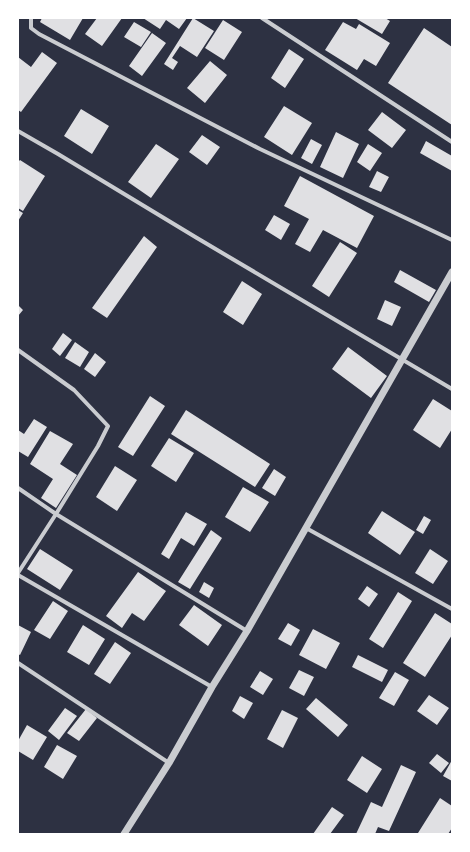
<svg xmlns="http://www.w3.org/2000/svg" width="470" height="852" viewBox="0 0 470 852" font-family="'Roboto Condensed',sans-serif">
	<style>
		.building { fill: #e0e0e3 }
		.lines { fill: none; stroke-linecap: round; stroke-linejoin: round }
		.minor { stroke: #caccd0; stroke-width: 4 }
		.tertiary { stroke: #caccd0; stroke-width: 7 }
	</style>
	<rect width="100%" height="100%" fill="#2d3142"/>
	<path class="building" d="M42,18H83L70,40L40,22Z
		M97,18H122L102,46L85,34Z
		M143,18H187L179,29L166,20L160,29Z
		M193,18L214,31L197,57L180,46L172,58L178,62L173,70L164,64Z
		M355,18H385L390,21L382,34Z
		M223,20L242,32L224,60L205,48Z
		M134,22L151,32L141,47L124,37Z
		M343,22L356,29L359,24L390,43L376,66L364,59L357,70L325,50Z
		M424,28L452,47V125L388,83Z
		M152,33L166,43L142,76L129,66Z
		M289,49L304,59L285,88L271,78Z
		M42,52L57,63L21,112L18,110V57L31,67Z
		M210,61L227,75L205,103L187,88Z
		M284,106L312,123L292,155L264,137Z
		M81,109L109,126L92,154L64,136Z
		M382,112L406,130L392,148L368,130Z
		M336,132L359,144L343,178L320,167Z
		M202,135L220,147L207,165L189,152Z
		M311,139L322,145L312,164L301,158Z
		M426,141L452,156V171L420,153Z
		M156,144L179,159L151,198L128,182Z
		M368,144L382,153L370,171L357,162Z
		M20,160L45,176L23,211L18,208V162Z
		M377,171L389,177L381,192L369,187Z
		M300,176L374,216L357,248L323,230L310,252L295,244L309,219L284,206Z
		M18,210L23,213L18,221Z
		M274,215L290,224L281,240L265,230Z
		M144,236L157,247L107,318L92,308Z
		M340,242L357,253L329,297L312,286Z
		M400,270L436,290L429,302L394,282Z
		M242,281L262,294L243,325L223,312Z
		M385,300L401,307L392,326L377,319Z
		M18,305L23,310L18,316Z
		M63,333L72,340L60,356L52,349Z
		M75,342L89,352L80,367L65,358Z
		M348,347L387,376L371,398L332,369Z
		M95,353L106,362L95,377L84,369Z
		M150,396L165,406L133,456L118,447Z
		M433,399L452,411V429L440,448L413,430Z
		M186,410L270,464L255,487L171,434Z
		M34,419L47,427L28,457L18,451V430L24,434Z
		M50,431L73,444L60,464L77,475L56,508L41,498L53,479L30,464Z
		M169,438L194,453L176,482L151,466Z
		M115,466L137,480L117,511L96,497Z
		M274,469L286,477L275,496L262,488Z
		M243,487L269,502L250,532L225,517Z
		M382,511L415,532L400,555L368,533Z
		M186,512L207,524L194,546L181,538L169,559L161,554Z
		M424,516L431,520L423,534L416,530Z
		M211,530L222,538L190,589L178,582Z
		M40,549L73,570L60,590L27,569Z
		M430,549L448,561L433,584L415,573Z
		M138,572L166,591L144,621L132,613L122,628L106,616Z
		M204,582L214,588L209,598L199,592Z
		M367,586L378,594L369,607L358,599Z
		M398,592L412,601L383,648L369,639Z
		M53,601L68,611L50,639L34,630Z
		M194,605L222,625L208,646L179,625Z
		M435,613L452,624V635L425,677L403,663Z
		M288,623L300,630L291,646L278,639Z
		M18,625L31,632L20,655L18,654Z
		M83,625L105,639L89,665L67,652Z
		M313,629L340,643L326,669L299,655Z
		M115,642L131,653L110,684L94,674Z
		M358,655L388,670L382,682L352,667Z
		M299,670L314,677L304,696L289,688Z
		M260,671L273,679L263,695L250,687Z
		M395,672L409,680L394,706L379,698Z
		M429,695L449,708L437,725L417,711Z
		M240,696L253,703L244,719L232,711Z
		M316,698L348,725L338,737L306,709Z
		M65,708L77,716L59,740L48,731Z
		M86,709L97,718L79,741L67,733Z
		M282,710L298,718L283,748L267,739Z
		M27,725L47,737L33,760L18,751V741Z
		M57,745L77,756L63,779L44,767Z
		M437,754L449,763L441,773L429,763Z
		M362,756L382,769L367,793L347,780Z
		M452,760V781L443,776Z
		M401,765L416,772L389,831L378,827L375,834H356L371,802L382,807Z
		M440,798L452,806V828L448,834H419L418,833Z
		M332,807L344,815L330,834H313Z"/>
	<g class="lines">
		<path class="minor" d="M31,18V28L39,34L260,149L452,240
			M262,18L452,142
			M18,131L58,154L197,238L452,389
			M18,350L74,390L108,426L98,446L56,514L247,631
			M18,488L56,514L18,573
			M306,528L452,609
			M18,575L212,687
			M18,663L169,763"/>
		<path class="tertiary" d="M124,834L169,763L212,687L247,631L452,272"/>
	</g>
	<rect width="470" height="852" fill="none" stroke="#ffffff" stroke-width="38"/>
</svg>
